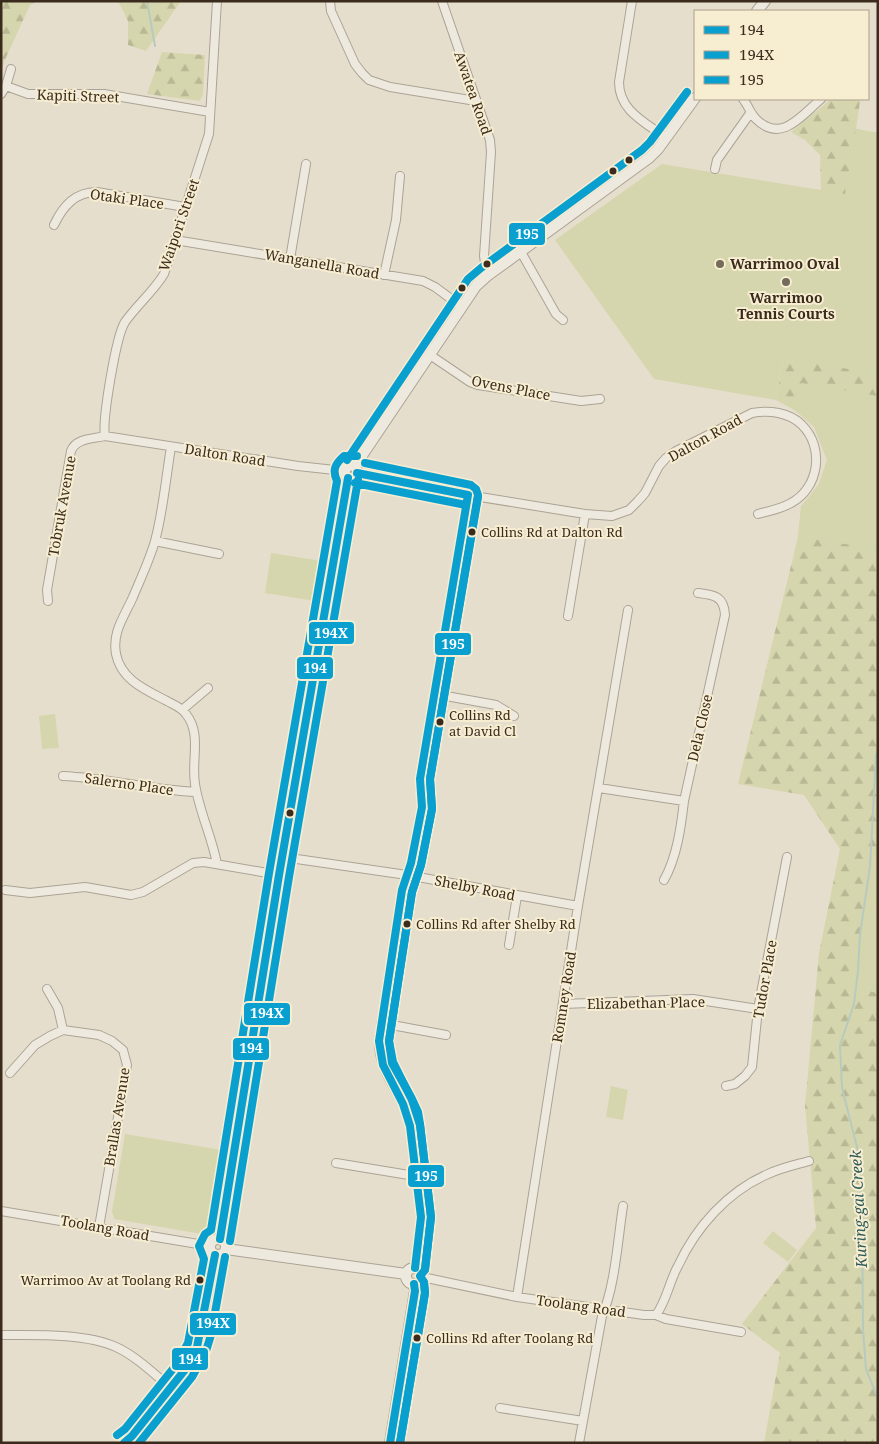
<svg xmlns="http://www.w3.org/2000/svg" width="879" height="1444" viewBox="0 0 879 1444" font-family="'Noto Serif',serif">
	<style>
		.forest { fill: url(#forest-firs) }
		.park { fill: #d5d6ad }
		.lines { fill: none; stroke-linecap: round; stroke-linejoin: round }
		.stream { stroke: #b8cabf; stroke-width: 2 }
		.minor-casing { stroke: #aba395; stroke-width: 10 }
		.tertiary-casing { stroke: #aba395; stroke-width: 12 }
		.minor { stroke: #eee9de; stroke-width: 8 }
		.tertiary { stroke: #eee9de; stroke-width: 10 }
		.bus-1-casing { stroke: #f7edd1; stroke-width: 11 }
		.bus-2-casing { stroke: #f7edd1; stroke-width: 11 }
		.bus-3-casing { stroke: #f7edd1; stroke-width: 11 }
		.bus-1 { stroke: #09a0d0; stroke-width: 8 }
		.bus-2 { stroke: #09a0d0; stroke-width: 8 }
		.bus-3 { stroke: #09a0d0; stroke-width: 8 }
		.bus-dot { fill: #3a2b1d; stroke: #f7edd1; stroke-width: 2 }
		.poi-dot { fill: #766a5a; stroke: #f7edd1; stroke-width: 2 }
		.labels { text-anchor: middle; stroke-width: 4; stroke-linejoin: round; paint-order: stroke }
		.bus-label { font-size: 13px; fill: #3a2b1d; stroke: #f7edd1; text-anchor: start }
		.street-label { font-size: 14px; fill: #3a2b1d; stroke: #f7edd1 }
		.poi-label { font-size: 14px; font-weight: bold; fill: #3a2b1d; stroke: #f7edd1; text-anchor: start }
		.water-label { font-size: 15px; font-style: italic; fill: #2b5a58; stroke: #f7edd1 }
		.line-badge { stroke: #f7edd1; stroke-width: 2 }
		.badge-label { font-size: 14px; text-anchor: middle; font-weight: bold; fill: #fff }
	</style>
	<defs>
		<pattern id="forest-firs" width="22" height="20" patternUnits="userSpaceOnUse" patternTransform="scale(1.25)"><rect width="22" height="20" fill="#d5d6ad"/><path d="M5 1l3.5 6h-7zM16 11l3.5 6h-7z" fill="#b8b894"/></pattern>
	</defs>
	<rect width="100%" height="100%" fill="#e6decc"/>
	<path class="forest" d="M1,1H37L30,5L4,62L1,73Z
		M118,1H181L146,51L128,45V21Z
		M162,52L205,55L203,94L200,101L147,94Z
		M831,99H852L860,101L856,129L878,133V1443H764L780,1353L742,1324L816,1228L805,1106L819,953L840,849L804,795L738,784L798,537L801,507L819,484L827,460L814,426L796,411L776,400L811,189L821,190L820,155L805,140L791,132Z"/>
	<path class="park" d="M856,129L878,133V374L783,358L776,400L654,379L555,240L662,164L845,194Z
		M801,383L878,396V549L798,537L801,507L819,484L827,460L814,427L796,411Z
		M271,553L322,561L315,601L265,593Z
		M55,714L59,748L42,749L39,716Z
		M878,840V993L845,986L860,934L870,867Z
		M611,1086L628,1090L623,1120L606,1117Z
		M125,1134L222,1150L208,1231L202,1234L114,1219L112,1211Z
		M773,1231L797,1250L788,1262L763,1243Z"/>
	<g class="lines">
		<path class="stream" d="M147,1L155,46
			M878,752L876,755L870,867L860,934L858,971L854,1004L840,1045L842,1088L859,1155L862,1206L863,1329L866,1369L878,1399"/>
		<defs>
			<path id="minor" d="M330,1L331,11L355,64L362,73L369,80L390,87L476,101
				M442,1L490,140L491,152L484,256L487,276
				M632,1L619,82C619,111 645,122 666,138
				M6,86L28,94H104L210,112
				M1,94L6,86L11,69
				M743,99C748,105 750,113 756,119C781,144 801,116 821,99
				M715,169L717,160L751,112
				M54,225C63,206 75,192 97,192L185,207
				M175,240L423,281L435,287L462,307
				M521,252L556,314L563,320
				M290,259L306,164
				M384,275L396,220L400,176
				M430,355L470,382L478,385L581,401L600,399
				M105,436C102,420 116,336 125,322C137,305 153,292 164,274L209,134L217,1
				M171,447C166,477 163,512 155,541C150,559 140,580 133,597C124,617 112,632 116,654C121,680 146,690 167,701C174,705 181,707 186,714C202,734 191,760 195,784C199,811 212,837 217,864
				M357,473L468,495L585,514L612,516L629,510L638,501L645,493L659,466L666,458L676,451L752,413C769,410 789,412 802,425C825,448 819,488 791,503C781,509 769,511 758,514
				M155,541L219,554
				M48,601L47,590L71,451C76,438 93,439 105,436L298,466L344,471
				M568,616L585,514
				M435,694L496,705L514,716
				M182,710L208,688
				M63,776C108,778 151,790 196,792
				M599,788L684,801
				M283,857L407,875L578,906
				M664,880C677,857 681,827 684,801L725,615C724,596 714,595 698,593
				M5,890L30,893L85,887L131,895L143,892L193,863L204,862L279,875
				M509,945L517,896
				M47,989L58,1008L63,1030
				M563,1004L693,999L758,1009
				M381,1023L446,1035
				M10,1073L35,1045L50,1036L63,1030L99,1035L112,1041L123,1050L127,1065L99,1227
				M726,1086L735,1084L745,1076L752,1067L758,1009L787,857
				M336,1163L415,1176
				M1,1211L210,1246
				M415,1268L421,1217L410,1126C404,1093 379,1077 379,1041L402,890L411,863L422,807L420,779L468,495
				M422,1277L517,1297L644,1315H656L666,1319L741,1332
				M517,1297L578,906L628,610
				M656,1315C667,1300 669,1282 678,1266C696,1227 728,1191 768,1174C781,1168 795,1165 809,1161
				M1,1335C35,1335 85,1333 116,1347C136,1356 154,1374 171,1388
				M500,1408L583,1421
				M124,1443L132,1436L184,1371L197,1347L201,1333L215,1255
				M579,1443L602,1316C615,1287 618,1238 623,1206"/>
			<path id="tertiary" d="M757,11L765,1
				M355,466L476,286L487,276L649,158L658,149L695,98
				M348,478L345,474V468L351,465L355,466
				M348,478C353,479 357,477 358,472L355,466
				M210 1247a8 8 0 1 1 16 0a8 8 0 1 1-16 0Z
				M220,1239L279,875L348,478
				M226,1249L406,1274
				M406 1276a8 8 0 1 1 16 0a8 8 0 1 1-16 0Z
				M390,1443L415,1291L414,1284"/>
		</defs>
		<use href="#minor" class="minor-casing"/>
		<use href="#tertiary" class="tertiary-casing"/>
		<use href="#minor" class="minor"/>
		<use href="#tertiary" class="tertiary"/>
		<defs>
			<path id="bus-1" d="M357,473L468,495
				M220,1239L279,875L348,478
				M415,1268L421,1217L410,1126L403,1104L383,1065L379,1041L402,890L411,863L422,807L420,779L468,495
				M124,1443L132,1436L184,1371L197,1347L215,1255
				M390,1443L415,1291L414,1284"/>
			<path id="bus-2" d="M355,483L466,505
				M230,1241L289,877L358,480
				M425,1269L431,1217L420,1125L412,1100L393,1062L389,1041L412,892L421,865L432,809L430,779L478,497
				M139,1443L192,1377L206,1351L211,1335L225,1257
				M400,1443L425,1293L424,1283"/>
			<path id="bus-3" d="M347,460L468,279L481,268L642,150L650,142L687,92
				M365,463L471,485L476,489L478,495L430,779L432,809L421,865L412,892L389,1041L392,1063L411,1097L418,1112L420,1124L431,1217L425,1270L420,1276L424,1282L425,1293L400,1443
				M117,1435L125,1429L176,1365L188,1343L204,1259L199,1246L205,1234L211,1230L269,873L337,481C332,470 335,464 344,456H357"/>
		</defs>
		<use href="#bus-1" class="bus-1-casing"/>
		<use href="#bus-2" class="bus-2-casing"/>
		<use href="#bus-3" class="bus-3-casing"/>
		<use href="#bus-1" class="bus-1"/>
		<use href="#bus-2" class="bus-2"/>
		<use href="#bus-3" class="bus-3"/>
	</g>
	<g class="bus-dot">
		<circle cx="629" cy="160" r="4.5"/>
		<circle cx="613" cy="171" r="4.5"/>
		<circle cx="487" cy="264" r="4.5"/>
		<circle cx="462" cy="288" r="4.5"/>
		<circle cx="472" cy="532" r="4.5"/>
		<circle cx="440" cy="722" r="4.5"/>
		<circle cx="290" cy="813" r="4.5"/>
		<circle cx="407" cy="924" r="4.5"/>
		<circle cx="200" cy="1280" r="4.5"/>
		<circle cx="417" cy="1338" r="4.5"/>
	</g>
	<g class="poi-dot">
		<circle cx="720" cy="264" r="5"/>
		<circle cx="786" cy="282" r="5"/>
	</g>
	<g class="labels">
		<g class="bus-label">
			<text x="481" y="537">Collins Rd at Dalton Rd</text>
			<text x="449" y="720">Collins Rd<tspan x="449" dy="16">at David Cl</tspan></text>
			<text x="416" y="929">Collins Rd after Shelby Rd</text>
			<text x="191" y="1285" text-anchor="end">Warrimoo Av at Toolang Rd</text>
			<text x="426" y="1343">Collins Rd after Toolang Rd</text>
		</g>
		<g class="street-label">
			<text transform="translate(473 93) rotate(71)" y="5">Awatea Road</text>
			<text transform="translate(78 96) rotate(2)" y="5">Kapiti Street</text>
			<text transform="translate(127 199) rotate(8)" y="5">Otaki Place</text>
			<text transform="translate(179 225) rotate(-71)" y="5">Waipori Street</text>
			<text transform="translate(322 264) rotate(10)" y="5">Wanganella Road</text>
			<text transform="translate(511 388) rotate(11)" y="5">Ovens Place</text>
			<text transform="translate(705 438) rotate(-29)" y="5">Dalton Road</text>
			<text transform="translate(225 455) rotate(9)" y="5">Dalton Road</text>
			<text transform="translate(62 506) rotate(-80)" y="5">Tobruk Avenue</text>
			<text transform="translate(700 728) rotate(-77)" y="5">Dela Close</text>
			<text transform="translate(129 784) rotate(8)" y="5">Salerno Place</text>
			<text transform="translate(475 888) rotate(11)" y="5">Shelby Road</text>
			<text transform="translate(765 979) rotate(-80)" y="5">Tudor Place</text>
			<text transform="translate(564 997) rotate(-81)" y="5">Romney Road</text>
			<text transform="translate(646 1003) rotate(-1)" y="5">Elizabethan Place</text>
			<text transform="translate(117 1117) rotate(-81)" y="5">Brallas Avenue</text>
			<text transform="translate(105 1228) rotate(10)" y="5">Toolang Road</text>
			<text transform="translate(581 1306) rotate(8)" y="5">Toolang Road</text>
		</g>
		<g class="poi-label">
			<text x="730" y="269">Warrimoo Oval</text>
			<text x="786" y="303" text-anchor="middle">Warrimoo<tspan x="786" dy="16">Tennis Courts</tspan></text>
		</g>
		<g class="water-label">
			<text transform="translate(859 1209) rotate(-93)" y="5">Kuring-gai Creek</text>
		</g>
	</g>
	<g class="line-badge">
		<rect x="508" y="222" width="38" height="24" rx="5" fill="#09a0d0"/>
		<rect x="308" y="621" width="47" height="24" rx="5" fill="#09a0d0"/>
		<rect x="434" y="632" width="38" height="24" rx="5" fill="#09a0d0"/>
		<rect x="296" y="656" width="38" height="24" rx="5" fill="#09a0d0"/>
		<rect x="243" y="1002" width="48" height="24" rx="5" fill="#09a0d0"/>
		<rect x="232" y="1037" width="38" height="24" rx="5" fill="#09a0d0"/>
		<rect x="407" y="1164" width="38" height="24" rx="5" fill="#09a0d0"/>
		<rect x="189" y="1312" width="48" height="24" rx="5" fill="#09a0d0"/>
		<rect x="171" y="1347" width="38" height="24" rx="5" fill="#09a0d0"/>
	</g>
	<g class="badge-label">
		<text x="527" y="239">195</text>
		<text x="331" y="638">194X</text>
		<text x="453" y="649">195</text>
		<text x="315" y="673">194</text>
		<text x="267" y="1018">194X</text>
		<text x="251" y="1053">194</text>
		<text x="426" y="1181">195</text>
		<text x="213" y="1328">194X</text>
		<text x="190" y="1364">194</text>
	</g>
	<rect width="879" height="1444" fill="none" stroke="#3a2b1d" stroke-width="5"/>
	<rect x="694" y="10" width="175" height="90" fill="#f7edd1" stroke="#ab9f89"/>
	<rect x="704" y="26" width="25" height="8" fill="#09a0d0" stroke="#ab9f89"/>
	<text x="739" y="35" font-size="15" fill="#3a2b1d">194</text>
	<rect x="704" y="51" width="25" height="8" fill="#09a0d0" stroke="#ab9f89"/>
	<text x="739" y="60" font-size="15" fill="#3a2b1d">194X</text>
	<rect x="704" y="76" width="25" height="8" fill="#09a0d0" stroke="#ab9f89"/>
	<text x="739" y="85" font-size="15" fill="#3a2b1d">195</text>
</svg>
